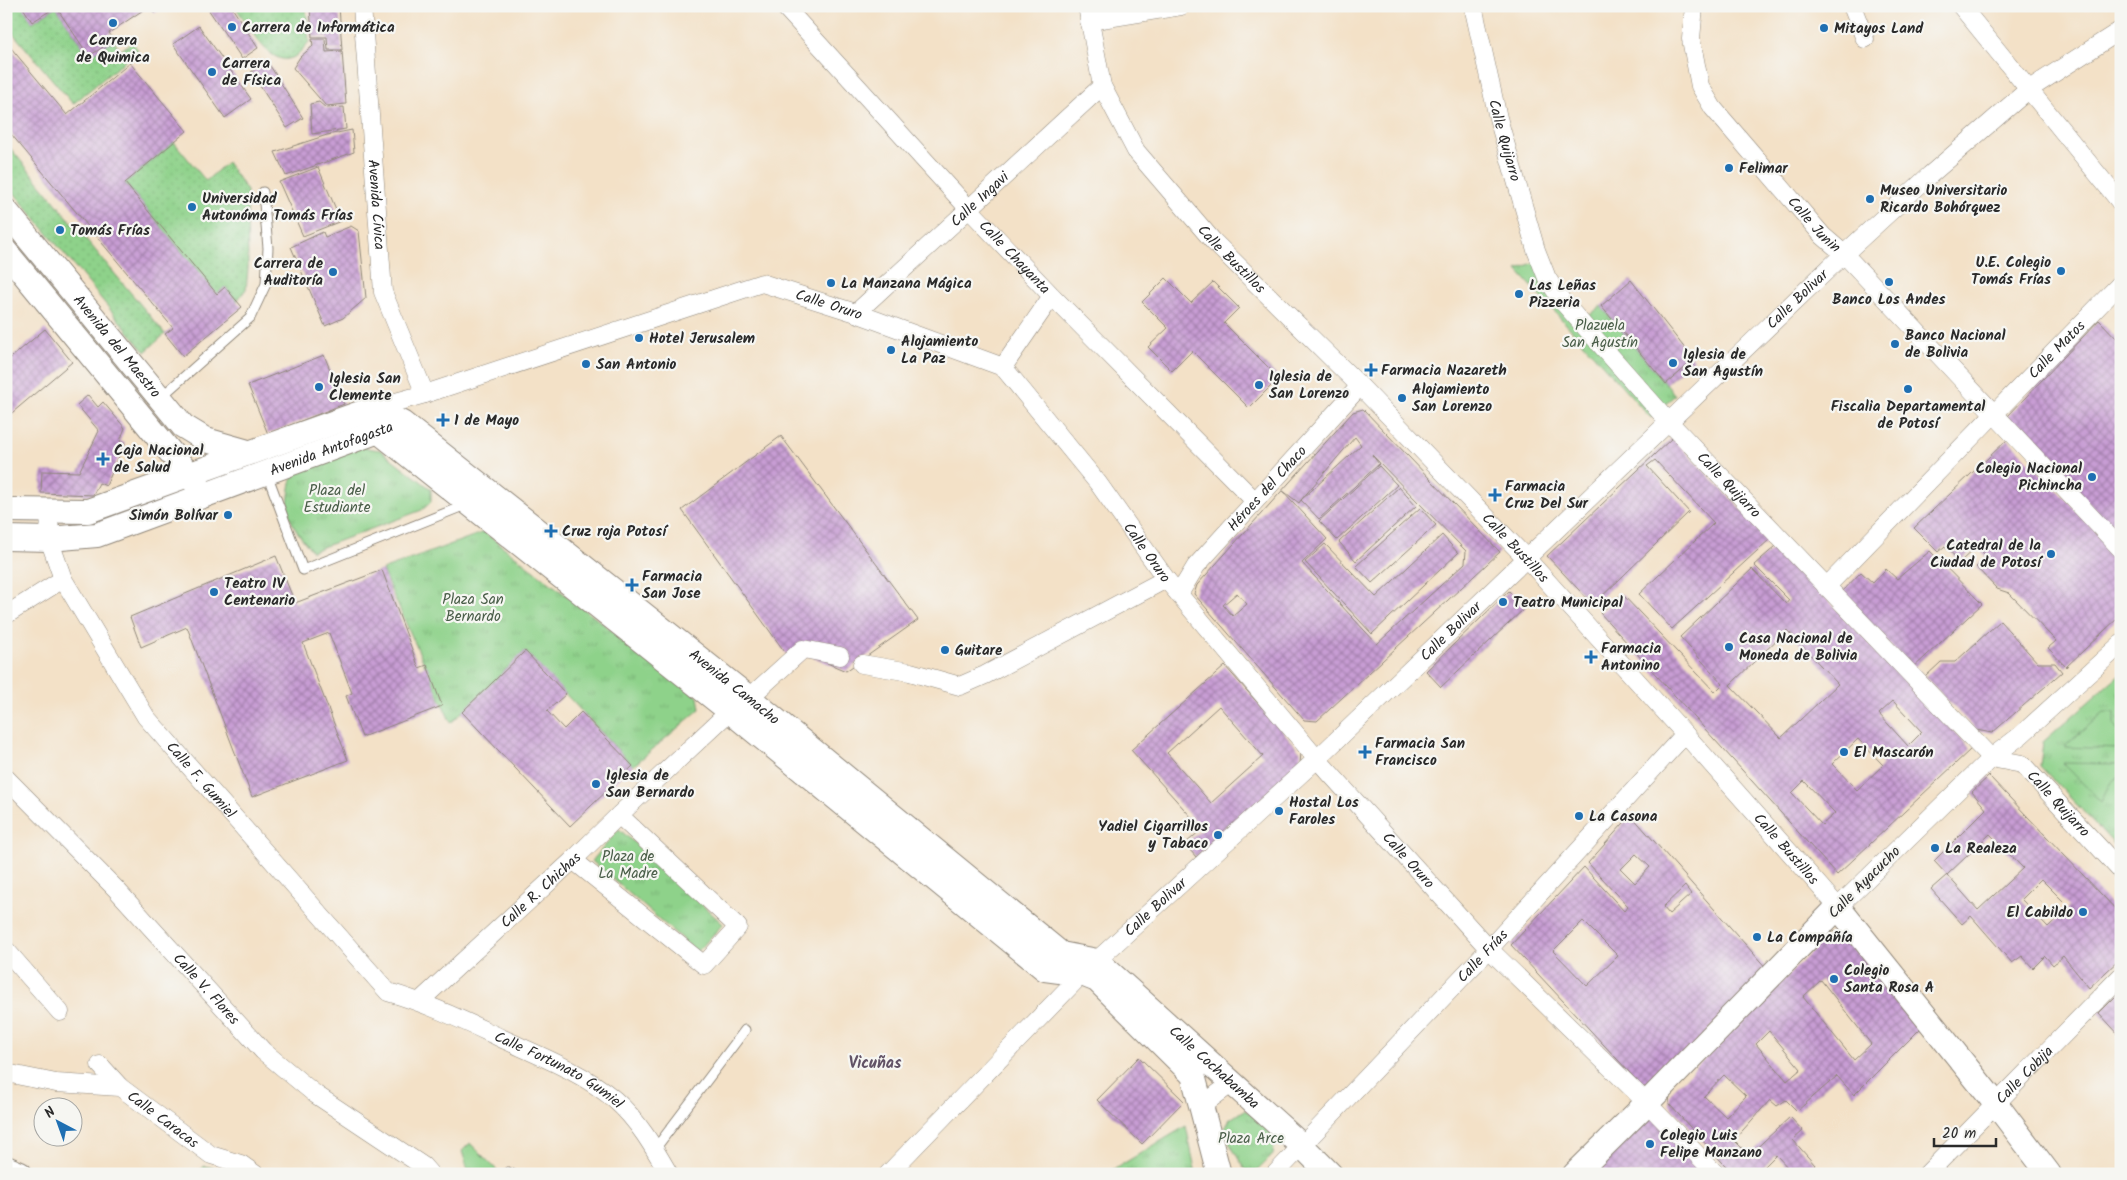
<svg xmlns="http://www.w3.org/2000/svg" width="2127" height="1180" viewBox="0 0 2127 1180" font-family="Kalam,sans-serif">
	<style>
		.grass { fill: url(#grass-dots); stroke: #5c7e5a }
		.park { fill: url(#park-tufts); stroke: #5c7e5a }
		.garden { fill: #8ed28a; stroke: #5c7e5a }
		.building { fill: url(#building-cross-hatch); fill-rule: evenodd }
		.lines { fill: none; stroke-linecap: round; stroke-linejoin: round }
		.lane-casing { stroke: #8f8679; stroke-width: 11 }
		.street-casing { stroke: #8f8679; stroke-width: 19 }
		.secondary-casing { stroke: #8f8679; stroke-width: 26 }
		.lane { stroke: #fff; stroke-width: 9 }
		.street { stroke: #fff; stroke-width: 18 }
		.secondary { stroke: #fff; stroke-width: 24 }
		.poi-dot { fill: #1f6fb2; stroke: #f6f6f2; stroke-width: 2 }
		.labels { text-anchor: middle; stroke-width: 4.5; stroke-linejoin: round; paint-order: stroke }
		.poi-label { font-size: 15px; font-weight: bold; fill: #2b2b2b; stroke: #f6f6f2; text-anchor: start }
		.street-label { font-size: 15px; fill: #2b2b2b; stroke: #f6f6f2 }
		.park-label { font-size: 15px; fill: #495d48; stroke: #f6f6f2 }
		.neighbourhood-label { font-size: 16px; font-weight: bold; fill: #625366; stroke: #f6f6f2 }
	</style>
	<defs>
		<pattern id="grass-dots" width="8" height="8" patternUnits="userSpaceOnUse" patternTransform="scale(1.25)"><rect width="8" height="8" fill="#8ed28a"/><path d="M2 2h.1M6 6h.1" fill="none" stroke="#7bb477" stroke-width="1.8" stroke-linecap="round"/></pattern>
		<pattern id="park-tufts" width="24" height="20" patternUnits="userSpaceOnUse" patternTransform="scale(1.25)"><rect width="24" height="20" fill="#8ed28a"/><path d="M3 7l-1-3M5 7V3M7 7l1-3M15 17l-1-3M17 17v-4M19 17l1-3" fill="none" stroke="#7bb477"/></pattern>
		<pattern id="building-cross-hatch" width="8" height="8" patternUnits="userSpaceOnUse" patternTransform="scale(1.25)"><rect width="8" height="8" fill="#c89dd4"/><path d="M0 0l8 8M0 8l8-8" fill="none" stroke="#a380ac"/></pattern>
	</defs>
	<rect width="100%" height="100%" fill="#f6f6f2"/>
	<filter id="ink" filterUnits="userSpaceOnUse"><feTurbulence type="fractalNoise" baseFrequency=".02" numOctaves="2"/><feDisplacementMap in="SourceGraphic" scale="10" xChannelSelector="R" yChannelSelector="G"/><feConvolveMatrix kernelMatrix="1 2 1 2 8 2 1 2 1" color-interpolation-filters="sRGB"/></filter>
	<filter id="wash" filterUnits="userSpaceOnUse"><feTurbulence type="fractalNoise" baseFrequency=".0096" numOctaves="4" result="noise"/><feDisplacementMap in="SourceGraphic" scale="20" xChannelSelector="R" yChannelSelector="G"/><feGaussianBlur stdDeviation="1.12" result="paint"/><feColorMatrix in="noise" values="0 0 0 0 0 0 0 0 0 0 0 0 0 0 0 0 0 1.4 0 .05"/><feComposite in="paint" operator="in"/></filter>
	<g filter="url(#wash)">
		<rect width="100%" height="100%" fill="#f3e1c7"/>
		<path class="grass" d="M6,6H22L33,22L56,7L89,56L114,40L120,51L132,42L138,50L73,104L6,25Z
			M235,6H306L309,42C304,47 298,56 292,58C269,68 245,21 235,6Z
			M174,142L206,181L227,162L247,191L248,269L246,289L237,301L225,287L217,294L125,183Z
			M6,143L165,334L145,352L6,183Z"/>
		<path class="park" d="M1544,258L1568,297L1586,318L1601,306L1675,395L1651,418L1517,270Z
			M360,447L380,450L431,489V502L422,510L312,551C285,518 285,513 293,472Z
			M484,532L698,697L700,709L633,766L525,651L451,723L382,570Z
			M2121,673V851L2040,766L2043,742Z
			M619,829L723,924L697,952L592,861Z
			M1245,1110L1275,1132L1273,1155L1255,1173L1245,1170L1223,1132L1230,1119Z
			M1186,1126L1196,1174H1106Z
			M470,1143L501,1174H469L462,1151Z
			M204,1166L225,1170L230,1174H197Z"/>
		<path class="garden" d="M2104,712H2114V726L2121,734V749L2064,747Z
			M2063,763L2121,764V775L2111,782L2101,802Z"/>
		<g id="blocks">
			<path class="building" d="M22,6H149L109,33L114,40L89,56L56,7L32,22Z
				M150,6H165L154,13Z
				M206,6H231L258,48L242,59Z
				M310,6H339L342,50H328L327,37H312Z
				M199,26L251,99L225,118L173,44Z
				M312,39H325L326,52L342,51L346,104L326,106L293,68L300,57L313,46Z
				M6,42L67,115L130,63L187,131L125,183L217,294L225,287L242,307L183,356L165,334L173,328L6,128Z
				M267,61L303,118L287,128L251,72Z
				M319,102L326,108L344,107L346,129L312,134L310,104Z
				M352,130L354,152L286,176L275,152L327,135Z
				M318,167L341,221L303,236L279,182Z
				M351,226L359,231L366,298L343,318L325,326L291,247L323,232L325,237Z
				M1166,278L1191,303L1213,282L1239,308L1224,323L1279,378L1249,408L1192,351L1172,371L1148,347L1168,328L1142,302Z
				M1631,280L1694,360L1666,384L1601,306Z
				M2099,320L2121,343V475L2119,477L2121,479V538L2007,417Z
				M45,329L72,362L6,418V362Z
				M324,355L344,404L268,434L248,385Z
				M88,395L98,407L103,402L125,428L120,441L125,443L106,486L99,483L93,495L41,493L42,471L79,472L99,431L77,405Z
				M1363,409L1500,552L1317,721L1304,720L1194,594L1197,585L1353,412ZM1355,437L1361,445L1301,500L1319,519L1379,464L1372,455L1466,551L1465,563L1377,644L1302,563L1327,539L1282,490L1299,503L1301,500ZM1237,593L1247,604L1233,616L1223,605Z
				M781,436L918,620L846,671L808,655L795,666L682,510Z
				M1672,438L1770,539L1672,629L1639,594L1714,523L1655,460L1647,466L1689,512L1593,605L1547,556Z
				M2008,439L2121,557V615L2066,667L2048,648L2056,641L2009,593L1997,589L1976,567L1987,557L1977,546L1960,562L1945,546L1938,552L1914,528Z
				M1379,466L1397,485L1337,540L1319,521Z
				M1399,487L1416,506L1356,561L1339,542Z
				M1420,508L1436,525L1372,583L1356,566Z
				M1442,535L1458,553L1372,634L1305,562L1325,544L1376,597Z
				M1776,546L1971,749L1837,875L1600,613L1622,594L1715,692L1723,684L1680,637L1752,569L1786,604L1789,600L1754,565ZM1787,630L1838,684L1781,738L1730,685ZM1893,701L1922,732L1908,746L1879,714ZM1858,739L1883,765L1857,790L1832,764ZM1804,781L1835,813L1822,825L1792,793Z
				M1930,551L1982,604L1912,669L1841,593L1861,572L1873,583L1886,569L1897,579Z
				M276,556L295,603L382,570L419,668L427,665L442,706L362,737L346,696L352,693L329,633L303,643L348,760L252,797L187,627L141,647L130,617Z
				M1509,591L1525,608L1441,687L1426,671Z
				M2000,621L2038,663H2055L2062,672L1992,733L1976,730L1925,677L1941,662H1955Z
				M525,651L566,694L547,711L564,729L581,712L633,766L570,826L462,712Z
				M1225,666L1301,752L1300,764L1196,857L1185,844L1202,829L1131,750ZM1219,706L1263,756L1211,803L1167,753Z
				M1989,776L2121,915V958L2089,988L2063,956L2053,965L2045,956L2033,968L2022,956L2012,963L1971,916L1962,924L1931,889L1947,875L1978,910L2023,868L1990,834L1947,875L1934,861L1986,809L1972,792ZM2041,879L2069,907L2048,927L2021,899Z
				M1631,815L1768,970L1653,1087H1643L1511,945L1584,867L1624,911L1628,906L1588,863ZM1636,854L1650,867L1635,883L1621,869ZM1685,886L1691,894L1669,914L1663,907ZM1583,921L1618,956L1587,986L1553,951Z
				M1845,929L1921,1028L1854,1095L1837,1076L1797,1111L1786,1100L1777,1106L1770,1100L1734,1140L1749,1155L1790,1117L1803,1131L1793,1140L1815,1165L1809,1171L1812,1174H1788L1791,1171L1776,1155L1763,1168L1768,1174H1733L1669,1104L1670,1093L1833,931ZM1821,980L1871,1044L1854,1060L1803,997ZM1769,1031L1801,1069L1787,1081L1756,1044ZM1724,1075L1746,1096L1726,1117L1704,1096Z
				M2121,991V1037L2099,1013Z
				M1139,1057L1184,1101L1142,1144L1097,1100Z
				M1651,1113L1709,1174H1590Z"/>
		</g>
	</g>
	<g filter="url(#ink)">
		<use href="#blocks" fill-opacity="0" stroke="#8f8679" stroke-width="1"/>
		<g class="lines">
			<defs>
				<path id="lane" d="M160,398L250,318L266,284L268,248L263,192
					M267,474L303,570L468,504
					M655,1149L745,1030
					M508,1172L512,1174"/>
				<g id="street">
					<path id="s1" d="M362,6L383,292L425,394"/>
					<path id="s2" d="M784,6L969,209L1052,296L1254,500"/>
					<path id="s3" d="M1087,6L1102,86L1136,151L1213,241L1360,386L1527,559L1685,734L1838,907L1991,758L2021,735L2121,644"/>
					<path id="s4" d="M1473,6L1498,118L1536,250L1547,278L1562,301L1669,422L1991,758L2022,764L2121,871"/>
					<path id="s5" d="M1694,6L1691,39L1700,86L1713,108L1823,236L1844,254L2121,549"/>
					<path d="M1852,6L1865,39"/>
					<path d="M1961,6L2121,203"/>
					<path d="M1089,21L1181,6"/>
					<path id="s6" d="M856,313L1102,86"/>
					<path d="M1003,367L1052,296"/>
					<path id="s7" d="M374,408L425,394L762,283L856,313L1003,367L1098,483L1166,579L1317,759L1489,949L1647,1103L1716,1174"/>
					<path id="s8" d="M50,511L49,539L63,579L146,717L388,992C427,1003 464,1021 501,1038C540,1056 582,1072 615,1100C638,1120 654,1148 669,1174"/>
					<path id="s9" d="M1826,587L2121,283"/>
					<path id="s10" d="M1179,594L1196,566L1360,386"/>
					<path d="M6,615L63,579"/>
					<path d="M862,664L910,672L960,686L985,675L1166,579"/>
					<path id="s11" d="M6,778L116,889L263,1051L315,1094L423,1166L430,1174"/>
					<path d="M573,860L704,965L738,927L619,815"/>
					<path d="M6,950L60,1012"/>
					<path id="s12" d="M420,1001L573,860L619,815L730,711L749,698L803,649L840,656"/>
					<path d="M100,1065L120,1087"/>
					<path id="s13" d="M6,1073L56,1083L120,1087L211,1155L241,1164L255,1174"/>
					<path d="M1201,1106L1232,1083"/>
					<path id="s14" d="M888,1174L1082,974L1317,759L1844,254L1930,175L2028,90L2121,30"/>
					<path id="s15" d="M1275,1174L1489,949L1685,734"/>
					<path id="s16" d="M1927,1174L2121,976"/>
				</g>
				<g id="secondary">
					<path id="s17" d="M6,211L183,426L206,440L248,452"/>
					<path d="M6,252L199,487"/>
					<path d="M377,430L730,711L1045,969L1082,974L1097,980L1193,1075L1219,1174"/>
					<path id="s18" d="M6,510L88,511L374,408L402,423L749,698L1061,954L1097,961L1302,1146L1330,1174"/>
					<path id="s19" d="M6,538L49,539L97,535L392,426"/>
					<path d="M6,1168L20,1174"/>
					<path d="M1575,1174L1647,1103L1838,907L1996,1104L2049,1174"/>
				</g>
			</defs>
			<use href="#lane" class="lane-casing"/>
			<use href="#street" class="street-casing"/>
			<use href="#secondary" class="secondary-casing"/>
			<use href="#lane" class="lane"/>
			<use href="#street" class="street"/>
			<use href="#secondary" class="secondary"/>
		</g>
	</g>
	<g class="poi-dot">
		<circle cx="113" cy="23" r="5"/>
		<circle cx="232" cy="27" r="5"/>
		<circle cx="1824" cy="28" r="5"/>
		<circle cx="212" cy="72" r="5"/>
		<circle cx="1729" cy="168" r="5"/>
		<circle cx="1870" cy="199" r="5"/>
		<circle cx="192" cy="207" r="5"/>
		<circle cx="60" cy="230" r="5"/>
		<circle cx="2061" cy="271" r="5"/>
		<circle cx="333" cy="272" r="5"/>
		<circle cx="1889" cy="282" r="5"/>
		<circle cx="831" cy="283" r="5"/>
		<circle cx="1519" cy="294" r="5"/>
		<circle cx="639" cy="338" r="5"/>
		<circle cx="1895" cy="344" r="5"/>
		<circle cx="891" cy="350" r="5"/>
		<circle cx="1673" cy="363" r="5"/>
		<circle cx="586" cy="364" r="5"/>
		<path d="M1368.5 362.5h5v5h5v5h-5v5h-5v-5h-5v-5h5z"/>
		<circle cx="1259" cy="385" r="5"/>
		<circle cx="319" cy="387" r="5"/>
		<circle cx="1908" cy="389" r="5"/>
		<circle cx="1402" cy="398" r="5"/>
		<path d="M440.5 412.5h5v5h5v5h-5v5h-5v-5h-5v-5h5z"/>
		<path d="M100.5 451.5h5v5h5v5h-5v5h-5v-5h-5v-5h5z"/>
		<circle cx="2092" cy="477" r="5"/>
		<path d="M1492.5 487.5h5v5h5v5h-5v5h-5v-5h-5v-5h5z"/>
		<circle cx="228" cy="515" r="5"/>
		<path d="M548.5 523.5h5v5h5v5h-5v5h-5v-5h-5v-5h5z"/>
		<circle cx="2051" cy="554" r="5"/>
		<path d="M629.5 577.5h5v5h5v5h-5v5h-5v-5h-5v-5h5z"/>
		<circle cx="214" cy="592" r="5"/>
		<circle cx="1503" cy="602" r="5"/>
		<circle cx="1729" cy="647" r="5"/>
		<circle cx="945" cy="650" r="5"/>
		<path d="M1588.5 649.5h5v5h5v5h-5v5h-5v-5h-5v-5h5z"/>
		<path d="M1362.5 744.5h5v5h5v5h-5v5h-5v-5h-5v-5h5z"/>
		<circle cx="1844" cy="752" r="5"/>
		<circle cx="596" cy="784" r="5"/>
		<circle cx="1279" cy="811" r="5"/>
		<circle cx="1579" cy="816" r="5"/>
		<circle cx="1218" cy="835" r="5"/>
		<circle cx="1935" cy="848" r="5"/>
		<circle cx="2083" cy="912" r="5"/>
		<circle cx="1757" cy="937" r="5"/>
		<circle cx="1834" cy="979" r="5"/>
		<circle cx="1650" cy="1144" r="5"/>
	</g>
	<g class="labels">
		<g class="poi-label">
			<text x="242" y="32">Carrera de Informática</text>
			<text x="1834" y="33">Mitayos Land</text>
			<text x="113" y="45" text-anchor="middle">Carrera<tspan x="113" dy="17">de Quimica</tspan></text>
			<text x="222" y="68">Carrera<tspan x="222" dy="17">de Física</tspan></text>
			<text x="1739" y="173">Felimar</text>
			<text x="1880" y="195">Museo Universitario<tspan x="1880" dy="17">Ricardo Bohórquez</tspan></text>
			<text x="202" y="203">Universidad<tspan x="202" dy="17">Autonóma Tomás Frías</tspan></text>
			<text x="70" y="235">Tomás Frías</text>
			<text x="2051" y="267" text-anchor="end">U.E. Colegio<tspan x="2051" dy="17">Tomás Frías</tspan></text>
			<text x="323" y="268" text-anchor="end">Carrera de<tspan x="323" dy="17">Auditoría</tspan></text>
			<text x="841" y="288">La Manzana Mágica</text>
			<text x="1529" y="290">Las Leñas<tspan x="1529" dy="17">Pizzeria</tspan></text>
			<text x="1889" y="304" text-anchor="middle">Banco Los Andes</text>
			<text x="1905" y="340">Banco Nacional<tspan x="1905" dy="17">de Bolivia</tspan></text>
			<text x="649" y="343">Hotel Jerusalem</text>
			<text x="901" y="346">Alojamiento<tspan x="901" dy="17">La Paz</tspan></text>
			<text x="1683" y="359">Iglesia de<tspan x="1683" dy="17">San Agustín</tspan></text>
			<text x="596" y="369">San Antonio</text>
			<text x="1381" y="375">Farmacia Nazareth</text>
			<text x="1269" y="381">Iglesia de<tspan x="1269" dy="17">San Lorenzo</tspan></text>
			<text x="329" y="383">Iglesia San<tspan x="329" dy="17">Clemente</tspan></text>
			<text x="1412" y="394">Alojamiento<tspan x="1412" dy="17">San Lorenzo</tspan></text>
			<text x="1908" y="411" text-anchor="middle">Fiscalia Departamental<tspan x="1908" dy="17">de Potosí</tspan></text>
			<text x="454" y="425">1 de Mayo</text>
			<text x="114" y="455">Caja Nacional<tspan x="114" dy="17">de Salud</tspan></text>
			<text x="2082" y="473" text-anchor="end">Colegio Nacional<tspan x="2082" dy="17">Pichincha</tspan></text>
			<text x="1505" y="491">Farmacia<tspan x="1505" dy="17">Cruz Del Sur</tspan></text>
			<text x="218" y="520" text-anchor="end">Simón Bolívar</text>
			<text x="562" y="536">Cruz roja Potosí</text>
			<text x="2041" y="550" text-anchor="end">Catedral de la<tspan x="2041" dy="17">Ciudad de Potosí</tspan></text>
			<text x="642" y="581">Farmacia<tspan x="642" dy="17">San Jose</tspan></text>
			<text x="224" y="588">Teatro IV<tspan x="224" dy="17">Centenario</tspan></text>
			<text x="1513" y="607">Teatro Municipal</text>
			<text x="1739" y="643">Casa Nacional de<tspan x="1739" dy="17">Moneda de Bolivia</tspan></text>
			<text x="1601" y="653">Farmacia<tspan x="1601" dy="17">Antonino</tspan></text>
			<text x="955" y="655">Guitare</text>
			<text x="1375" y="748">Farmacia San<tspan x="1375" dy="17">Francisco</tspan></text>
			<text x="1854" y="757">El Mascarón</text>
			<text x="606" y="780">Iglesia de<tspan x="606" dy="17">San Bernardo</tspan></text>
			<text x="1289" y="807">Hostal Los<tspan x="1289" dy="17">Faroles</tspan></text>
			<text x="1589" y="821">La Casona</text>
			<text x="1208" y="831" text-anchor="end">Yadiel Cigarrillos<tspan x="1208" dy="17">y Tabaco</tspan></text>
			<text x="1945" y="853">La Realeza</text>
			<text x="2073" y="917" text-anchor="end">El Cabildo</text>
			<text x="1767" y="942">La Compañía</text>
			<text x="1844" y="975">Colegio<tspan x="1844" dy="17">Santa Rosa A</tspan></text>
			<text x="1660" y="1140">Colegio Luis<tspan x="1660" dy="17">Felipe Manzano</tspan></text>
		</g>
		<g class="street-label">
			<text dy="5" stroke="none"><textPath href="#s4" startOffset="138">Calle Quijarro</textPath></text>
			<text dy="5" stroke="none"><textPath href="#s6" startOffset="168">Calle Ingavi</textPath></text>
			<text dy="5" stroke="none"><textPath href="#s1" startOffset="199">Avenida Cívica</textPath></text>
			<text dy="5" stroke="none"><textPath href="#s5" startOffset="261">Calle Junin</textPath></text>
			<text dy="5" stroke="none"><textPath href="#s2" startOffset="341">Calle Chayanta</textPath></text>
			<text dy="5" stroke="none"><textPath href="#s3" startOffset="299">Calle Bustillos</textPath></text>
			<text dy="5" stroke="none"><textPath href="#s14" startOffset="1262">Calle Bolivar</textPath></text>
			<text dy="5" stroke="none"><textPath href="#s7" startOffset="478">Calle Oruro</textPath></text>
			<text dy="5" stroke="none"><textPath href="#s17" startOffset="175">Avenida del Maestro</textPath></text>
			<text dy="5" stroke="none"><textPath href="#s9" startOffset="331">Calle Matos</textPath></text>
			<text dy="5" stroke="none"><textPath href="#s19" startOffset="341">Avenida Antofagasta</textPath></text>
			<text dy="5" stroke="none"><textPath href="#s4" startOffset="558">Calle Quijarro</textPath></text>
			<text dy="5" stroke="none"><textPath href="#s10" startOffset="138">Héroes del Chaco</textPath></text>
			<text dy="5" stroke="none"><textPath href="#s3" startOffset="704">Calle Bustillos</textPath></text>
			<text dy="5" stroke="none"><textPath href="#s7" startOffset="898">Calle Oruro</textPath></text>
			<text dy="5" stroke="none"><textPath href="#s14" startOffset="782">Calle Bolivar</textPath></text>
			<text dy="5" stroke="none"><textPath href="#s18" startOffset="842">Avenida Camacho</textPath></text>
			<text dy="5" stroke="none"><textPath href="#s8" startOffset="315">Calle F. Gumiel</textPath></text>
			<text dy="5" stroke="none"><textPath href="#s4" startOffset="1022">Calle Quijarro</textPath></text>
			<text dy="5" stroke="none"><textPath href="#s3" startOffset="1109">Calle Bustillos</textPath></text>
			<text dy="5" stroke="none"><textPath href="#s7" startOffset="1302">Calle Oruro</textPath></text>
			<text transform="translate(1864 882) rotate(-45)" y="5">Calle Ayacucho</text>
			<text dy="5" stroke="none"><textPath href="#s12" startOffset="164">Calle R. Chichas</textPath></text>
			<text dy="5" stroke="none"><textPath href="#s14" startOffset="378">Calle Bolivar</textPath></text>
			<text dy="5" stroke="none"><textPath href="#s15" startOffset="301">Calle Frías</textPath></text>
			<text dy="5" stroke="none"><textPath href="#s11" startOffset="291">Calle V. Flores</textPath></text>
			<text dy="5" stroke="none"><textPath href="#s18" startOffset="1459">Calle Cochabamba</textPath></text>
			<text dy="5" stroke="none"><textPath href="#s8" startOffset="786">Calle Fortunato Gumiel</textPath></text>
			<text dy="5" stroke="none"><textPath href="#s16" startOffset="139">Calle Cobija</textPath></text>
			<text dy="5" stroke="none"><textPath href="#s13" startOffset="169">Calle Caracas</textPath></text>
		</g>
		<g class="park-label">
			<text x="1600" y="330">Plazuela<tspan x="1600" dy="17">San Agustín</tspan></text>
			<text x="337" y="495">Plaza del<tspan x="337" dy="17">Estudiante</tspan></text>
			<text x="473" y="604">Plaza San<tspan x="473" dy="17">Bernardo</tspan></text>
			<text x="628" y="861">Plaza de<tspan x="628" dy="17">La Madre</tspan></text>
			<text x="1251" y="1143">Plaza Arce</text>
		</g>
		<g class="neighbourhood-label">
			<text x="875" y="1068">Vicuñas</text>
		</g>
	</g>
	<rect width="2127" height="1180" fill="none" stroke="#f6f6f2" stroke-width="25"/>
	<g transform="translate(58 1122) rotate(319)"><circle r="24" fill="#f6f6f2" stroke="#a5a5a2"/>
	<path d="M0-4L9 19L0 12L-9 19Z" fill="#1f6fb2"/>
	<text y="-8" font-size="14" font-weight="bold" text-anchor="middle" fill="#2b2b2b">N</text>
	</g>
	<path d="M1934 1138v8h62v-8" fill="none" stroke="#2b2b2b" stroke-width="2.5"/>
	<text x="1942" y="1138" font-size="15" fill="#2b2b2b" stroke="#f6f6f2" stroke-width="4" paint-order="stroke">20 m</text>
</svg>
